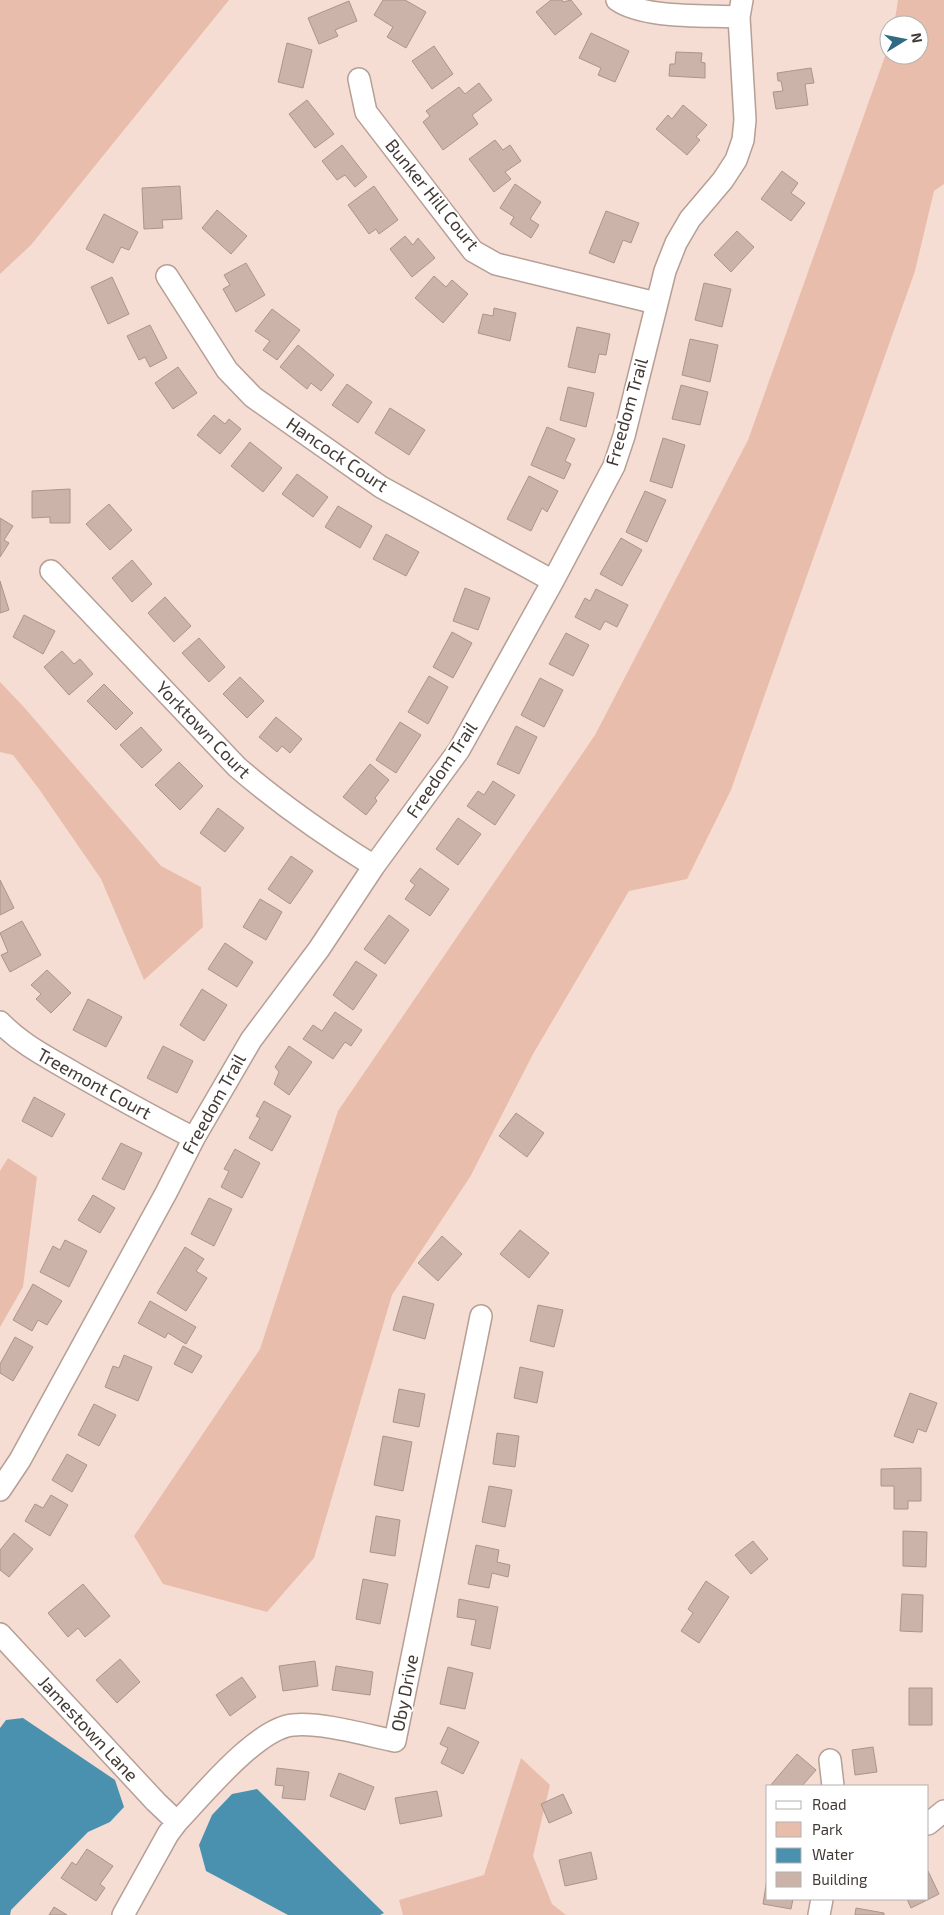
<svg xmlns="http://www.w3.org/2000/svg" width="944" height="1915" viewBox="0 0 944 1915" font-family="'Exo 2',sans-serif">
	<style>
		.green { fill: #e9bdac }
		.water { fill: #4991af }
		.building { fill: #cbb3a9; stroke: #ab948a }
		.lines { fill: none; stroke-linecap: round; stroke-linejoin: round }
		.minor-casing { stroke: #b69f95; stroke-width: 24 }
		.minor { stroke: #fff; stroke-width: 21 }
		.labels { text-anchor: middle; stroke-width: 4; stroke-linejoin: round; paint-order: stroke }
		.street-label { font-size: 18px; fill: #433a36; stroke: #fff }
	</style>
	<rect width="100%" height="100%" fill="#f6ddd3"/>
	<path class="green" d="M0,0H229L31,245L0,274Z
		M898,0H944V184L934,191L915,271L731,790L687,879L629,891L533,1054L470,1177L392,1295L314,1558L267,1612L163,1584L134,1536L260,1349L338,1111L595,735L748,440L889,45V55H919V25H894Z
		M0,682L23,706L161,866L201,887L203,927L144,980L101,879L39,789L13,755L0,752Z
		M8,1158L37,1177L23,1287L0,1327V1171Z
		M521,1758L550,1785L533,1856L552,1904L566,1915H403L399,1900L484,1875Z"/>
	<path class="water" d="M23,1718L115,1780L124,1807L110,1822L88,1832L11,1910L10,1915H0V1728L6,1720Z
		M257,1789L384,1913L380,1915H288L206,1871L199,1845L212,1815L232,1794Z"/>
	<path class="building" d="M383,0H405L426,12L406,48L387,37L393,27L374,15Z
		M551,0H562L563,2L571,0L582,14L555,35L536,12Z
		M349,1L357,21L335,30L338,36L319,44L308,18Z
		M591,33L629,51L615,82L598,75L601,68L579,58Z
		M287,43L312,50L303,88L278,82Z
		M434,46L453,74L432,89L412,61Z
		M676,52L702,53L701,62L705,63V78L669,76L670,64H675Z
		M811,68L814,83L805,84L808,105L776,109L773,92L783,91L781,81H778L777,73Z
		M479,83L492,100L472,115L478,124L443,150L423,122L430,116L426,111L459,87L465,94Z
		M307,100L334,134L315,148L289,114Z
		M683,105L707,125L696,137L700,140L687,155L656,129L668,115L672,119Z
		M495,140L503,150L510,145L521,161L505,172L511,179L494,192L469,159Z
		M342,145L367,177L355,187L345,175L337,180L322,161Z
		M782,171L798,183L791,193L805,203L791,221L761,199Z
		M515,184L541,202L530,219L539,225L531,238L510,224L514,217L500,208Z
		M180,186L182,219L162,220L163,228L144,229L142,188Z
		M374,186L398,220L379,234L376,229L369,234L348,205Z
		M217,210L247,236L231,254L202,228Z
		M606,211L639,223L631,243L623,240L614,263L589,253Z
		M104,214L138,232L129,250L121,247L113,263L86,249Z
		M737,231L754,247L731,272L714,255Z
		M405,236L413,245L418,238L435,258L412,277L390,249Z
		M246,263L265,295L236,312L223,289L230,285L224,275Z
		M434,276L446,287L452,280L468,294L443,323L415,298Z
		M112,277L129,314L108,324L91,287Z
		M704,283L731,289L722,327L695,320Z
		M494,308L516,313L510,341L478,333L483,314L493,316Z
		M272,309L300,330L277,360L263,350L270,341L255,331Z
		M150,325L167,358L150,367L145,357L139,360L127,336Z
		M577,327L610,334L606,355L599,354L595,373L568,367Z
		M690,339L718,345L710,382L682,375Z
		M298,345L334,375L321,391L311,383L307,389L280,367Z
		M178,367L197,393L173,409L155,383Z
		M347,384L372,402L358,423L332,405Z
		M681,385L708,392L700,425L672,419Z
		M568,387L594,393L586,427L560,420Z
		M390,408L425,430L409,455L375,433Z
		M214,415L225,424L229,419L241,429L220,454L197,435Z
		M547,427L575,439L565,461L571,464L564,479L531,465Z
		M663,438L685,445L672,488L650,481Z
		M250,442L282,468L263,492L231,466Z
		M297,474L328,497L313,517L282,494Z
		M529,476L558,491L547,512L542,508L531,531L507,519Z
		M70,489V523H50V517L32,518V491Z
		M645,491L666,500L647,542L626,532Z
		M109,504L132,530L110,550L86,524Z
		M338,506L372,526L360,548L325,527Z
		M0,518L13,526L4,540L9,543L0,557Z
		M386,534L419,552L406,576L373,559Z
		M621,538L642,550L622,586L600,574Z
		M132,560L152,584L132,602L112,578Z
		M0,581L9,610L0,613Z
		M465,588L490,598L478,630L453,621Z
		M596,589L628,605L617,627L605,621L600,630L575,617L585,598L590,601Z
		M165,597L191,626L174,642L148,613Z
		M24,615L55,631L43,654L13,637Z
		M452,632L472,643L453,678L433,667Z
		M566,633L589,645L573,676L549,664Z
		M199,638L225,667L209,682L182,653Z
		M62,651L74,664L80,659L93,674L69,695L44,667Z
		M429,676L448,687L428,724L408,712Z
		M240,677L264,701L247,718L223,694Z
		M540,678L563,690L544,727L521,715Z
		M104,684L133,713L116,730L87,701Z
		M276,717L302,739L290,753L282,746L277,752L259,737Z
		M400,722L421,735L396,773L376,760Z
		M516,726L537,737L519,774L497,764Z
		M141,727L162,750L142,768L120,745Z
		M179,762L203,786L180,810L155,785Z
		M370,764L389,780L375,798L377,801L366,815L343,797Z
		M493,781L515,795L495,825L467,806L478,791L484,795Z
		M218,808L244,828L225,852L200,833Z
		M458,818L481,834L458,865L436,849Z
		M291,856L313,871L290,904L268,889Z
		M420,868L449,889L430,916L405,899L415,885L410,881Z
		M0,880L14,908L0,915Z
		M260,899L282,912L266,940L243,927Z
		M389,915L409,930L385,964L364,949Z
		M22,921L41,955L10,972L1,955L8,952L0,933Z
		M225,943L253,962L237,987L208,969Z
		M356,961L377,975L353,1010L333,995Z
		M47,970L71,993L51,1013L36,999L41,994L31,985Z
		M202,989L227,1005L204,1041L180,1025Z
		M88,999L122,1017L106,1047L73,1030Z
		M335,1012L362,1030L351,1046L345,1042L333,1059L303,1039L313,1025L322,1031Z
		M163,1046L193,1061L177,1093L147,1078Z
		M289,1046L312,1062L289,1095L274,1084L279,1072L275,1067Z
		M34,1097L65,1114L52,1137L22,1121Z
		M264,1101L291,1116L272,1151L249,1138L260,1118L256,1116Z
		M516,1113L544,1133L527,1157L499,1136Z
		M121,1143L142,1153L124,1190L102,1179Z
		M235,1149L260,1163L242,1198L221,1187L229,1171L224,1169Z
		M93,1195L115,1208L100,1233L78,1220Z
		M209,1198L232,1209L214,1246L191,1234Z
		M520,1230L549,1253L529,1278L500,1254Z
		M442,1236L462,1254L438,1281L418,1263Z
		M65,1240L87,1251L69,1287L40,1272L53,1246L60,1250Z
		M185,1247L204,1259L196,1271L207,1278L186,1311L157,1293Z
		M33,1284L62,1301L47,1325L38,1320L32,1331L13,1320Z
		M403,1296L434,1304L425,1339L393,1330Z
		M150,1301L196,1327L186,1344L168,1333L165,1338L138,1323Z
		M538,1305L563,1310L554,1347L530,1341Z
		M15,1337L33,1347L13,1381L0,1373V1364Z
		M183,1346L202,1356L192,1373L174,1364Z
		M124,1355L152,1367L138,1401L105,1387L113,1366L119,1368Z
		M520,1367L543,1372L537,1403L514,1398Z
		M399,1389L425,1394L419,1427L393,1422Z
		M910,1393L937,1403L926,1432L918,1429L913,1443L894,1436Z
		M94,1404L116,1415L99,1446L78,1435Z
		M497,1433L519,1436L515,1467L493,1464Z
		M383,1436L412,1442L403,1491L374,1485Z
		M67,1454L87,1465L72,1492L52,1480Z
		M921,1468V1501H908V1509H894V1486H881V1469Z
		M489,1486L512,1490L505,1527L482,1522Z
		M51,1495L68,1505L50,1536L25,1521L35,1504L43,1508Z
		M376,1516L400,1520L395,1556L370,1552Z
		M903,1531L927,1532L926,1567L903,1566Z
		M14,1533L33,1549L9,1577L0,1570V1550Z
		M753,1541L768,1559L751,1574L735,1555Z
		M476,1545L499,1550L497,1562L510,1565L508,1577L492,1573L489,1588L468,1584Z
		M363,1579L388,1584L380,1624L356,1619Z
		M706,1581L729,1597L699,1643L681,1631L693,1613L688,1609Z
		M83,1584L110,1616L85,1637L78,1628L68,1637L48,1613Z
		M902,1594L923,1595L922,1632L900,1631Z
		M459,1599L498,1607L490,1649L471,1645L476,1620L457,1617Z
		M120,1659L140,1682L117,1703L96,1680Z
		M315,1661L318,1686L283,1691L279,1666Z
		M336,1666L373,1672L370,1695L332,1690Z
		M448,1667L473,1673L465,1709L440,1704Z
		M242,1677L256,1697L230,1716L216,1695Z
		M909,1688H932V1725H909Z
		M448,1727L479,1742L463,1774L441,1763L448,1748L440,1744Z
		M873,1747L877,1772L855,1775L852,1750Z
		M797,1754L816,1770L802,1786H770Z
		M277,1768L309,1772L305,1800L282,1798L284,1786L275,1785Z
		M339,1773L374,1787L365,1810L330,1796Z
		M437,1791L442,1816L400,1824L395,1798Z
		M563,1794L572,1813L549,1823L541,1804Z
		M87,1849L113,1866L100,1884L105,1888L96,1901L61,1878L72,1862L76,1865Z
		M591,1852L597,1879L565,1886L559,1860Z
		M928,1871L939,1894L911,1908L907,1899H928Z
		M767,1879L768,1899H793L791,1909L763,1904Z
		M54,1907L67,1915H49Z
		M856,1908L884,1913V1915H855Z"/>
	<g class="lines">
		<defs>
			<path id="minor" d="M617,0C644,19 705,15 739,17
				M359,79L366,112L473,251L496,264L656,303
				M167,276L227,370L253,397L381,487L553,581
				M51,571L237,767C280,804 326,836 374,866
				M0,1022C22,1045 49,1058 76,1074C115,1096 154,1118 194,1138
				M0,1490L20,1460L166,1193L194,1138L251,1040L319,949L374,866L459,750L553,581L614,466L624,436L665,271L676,243L690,219L723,180L736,160L743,140L745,120L739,17L742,0
				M0,1634L156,1802L177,1822
				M830,1760L833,1786
				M928,1824L944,1811
				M123,1915L168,1834L177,1822C202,1796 257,1728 293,1725C321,1722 366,1735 395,1741L481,1316
				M819,1915L822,1899"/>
		</defs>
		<use href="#minor" class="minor-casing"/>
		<use href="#minor" class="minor"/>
	</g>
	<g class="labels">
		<g class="street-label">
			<text transform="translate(432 195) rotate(51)" y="6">Bunker Hill Court</text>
			<text transform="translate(627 412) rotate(-74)" y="6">Freedom Trail</text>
			<text transform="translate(337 455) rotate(34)" y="6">Hancock Court</text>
			<text transform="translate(203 730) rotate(46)" y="6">Yorktown Court</text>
			<text transform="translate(442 770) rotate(-56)" y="6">Freedom Trail</text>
			<text transform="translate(94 1084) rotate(29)" y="6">Treemont Court</text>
			<text transform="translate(214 1104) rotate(-61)" y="6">Freedom Trail</text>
			<text transform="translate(405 1693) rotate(-79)" y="6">Oby Drive</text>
			<text transform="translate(88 1729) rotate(47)" y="6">Jamestown Lane</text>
		</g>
	</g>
	<rect x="766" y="1785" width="162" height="115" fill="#ffffff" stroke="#b4b0af"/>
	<rect x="776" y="1801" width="25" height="8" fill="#ffffff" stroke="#b4b0af"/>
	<text x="812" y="1810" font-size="15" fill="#433a36">Road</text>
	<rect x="776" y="1822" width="25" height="15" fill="#e9bdac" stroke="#b4b0af"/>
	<text x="812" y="1835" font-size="15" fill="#433a36">Park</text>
	<rect x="776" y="1848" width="25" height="15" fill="#4991af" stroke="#b4b0af"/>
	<text x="812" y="1860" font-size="15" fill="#433a36">Water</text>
	<rect x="776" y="1872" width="25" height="15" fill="#cbb3a9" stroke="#b4b0af"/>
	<text x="812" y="1885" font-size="15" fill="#433a36">Building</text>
	<g transform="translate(904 40) rotate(80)"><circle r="24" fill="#ffffff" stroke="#b4b0af"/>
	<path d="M0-4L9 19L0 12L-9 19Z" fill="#306b83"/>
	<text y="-8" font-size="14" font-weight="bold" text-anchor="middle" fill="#433a36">N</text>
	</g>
</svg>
